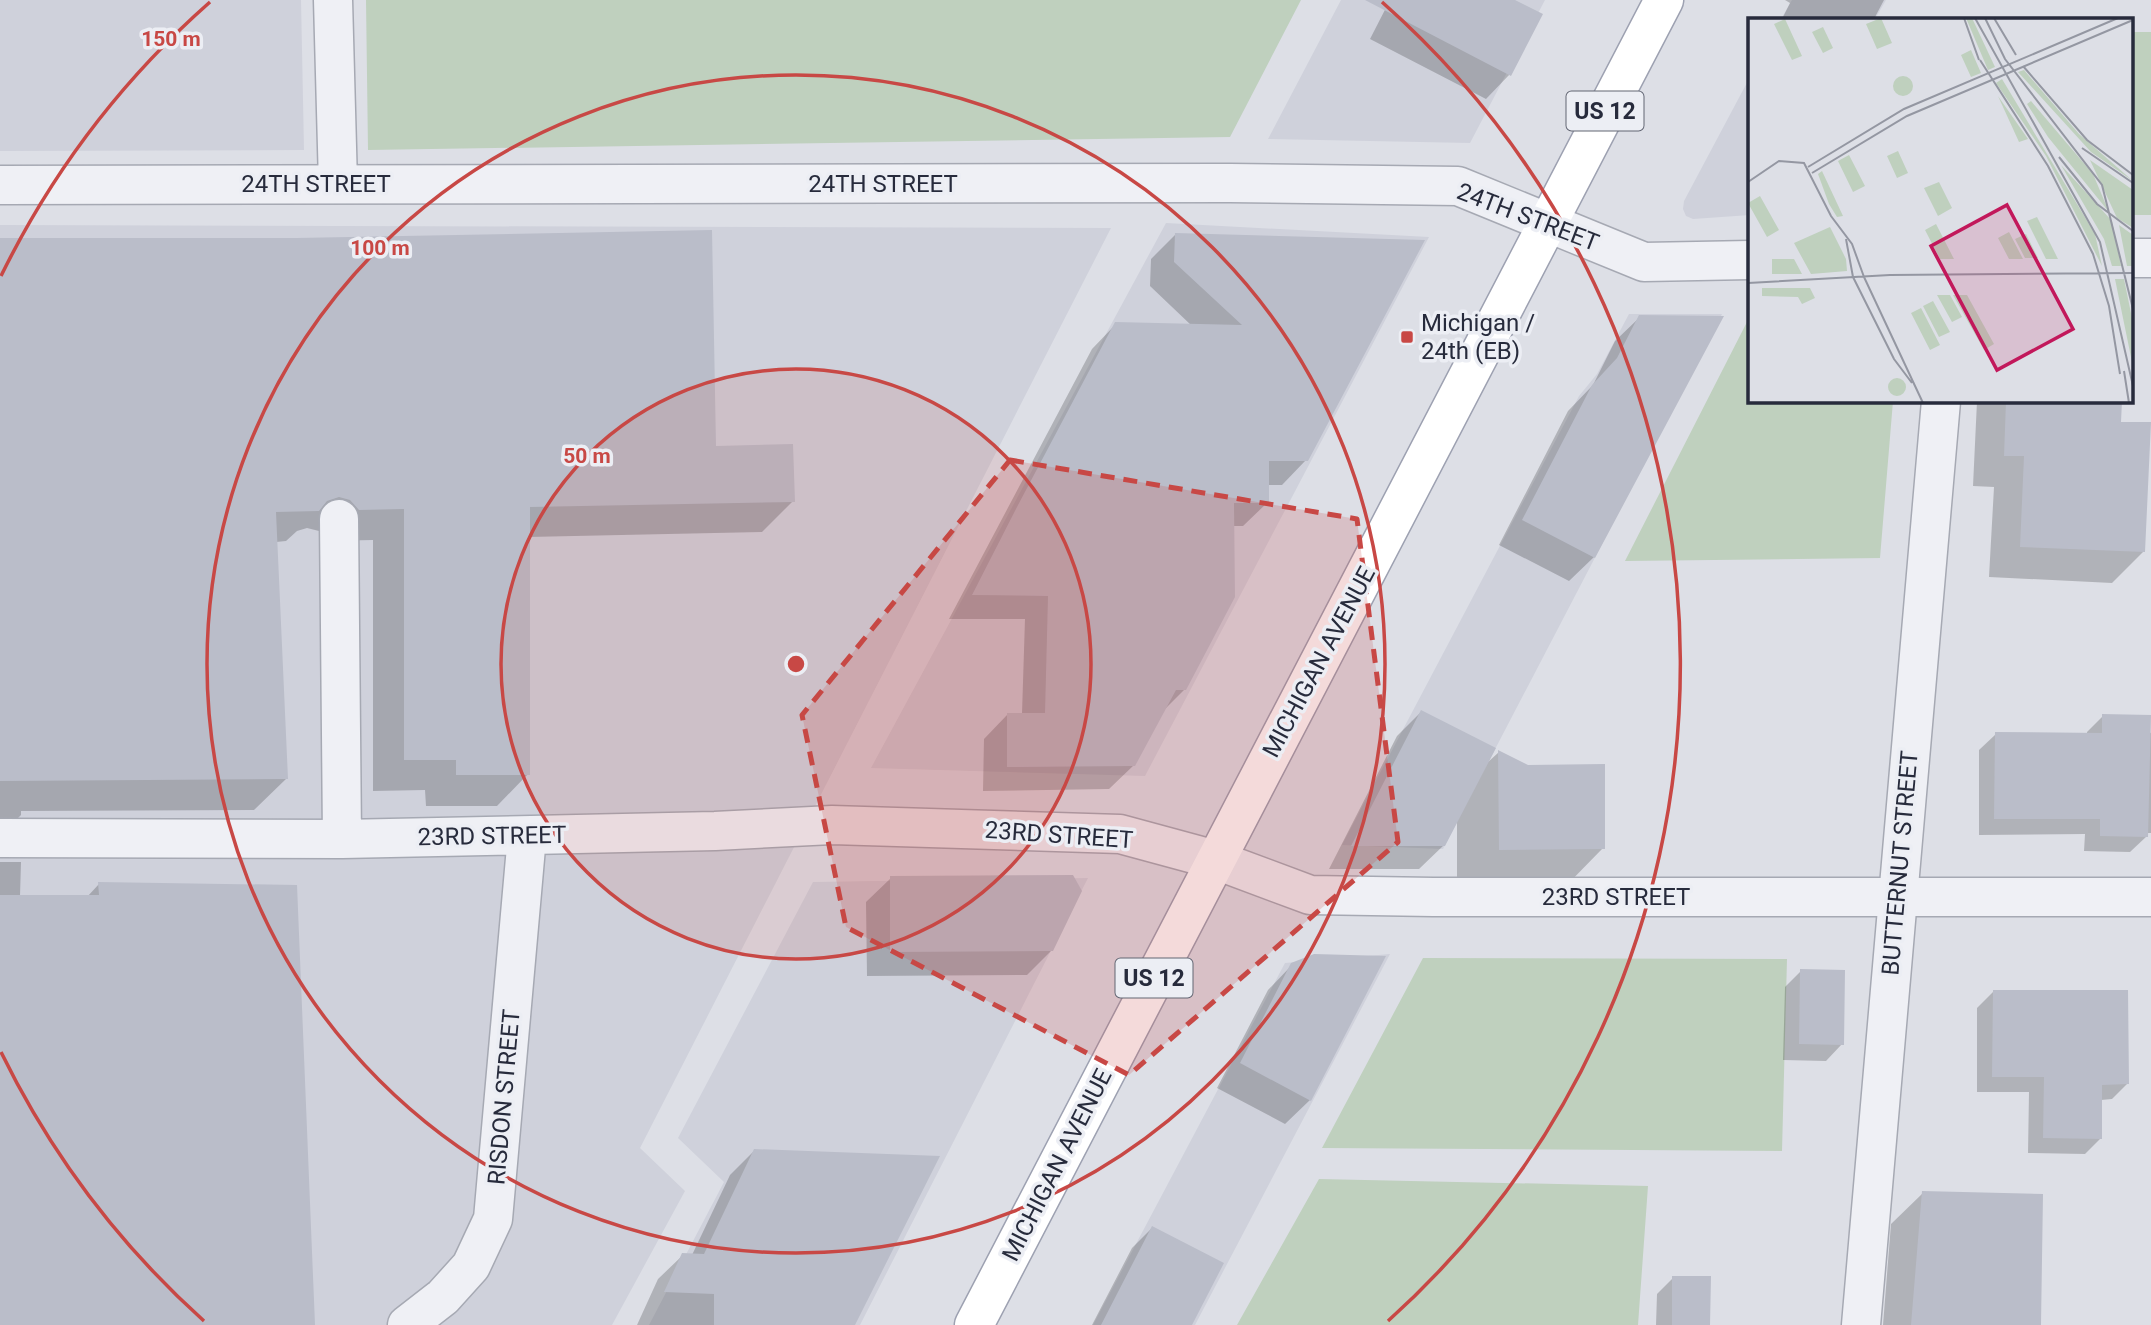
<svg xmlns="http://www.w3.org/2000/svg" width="2151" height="1325" viewBox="0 0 2151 1325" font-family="Roboto,sans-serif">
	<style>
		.built { fill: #cfd1db }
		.green { fill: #bfd0be }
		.shadow { fill: #0003 }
		.building { fill: #babdc9 }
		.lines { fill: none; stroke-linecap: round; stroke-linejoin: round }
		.minor-casing { stroke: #a6a9b3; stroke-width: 41 }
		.major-casing { stroke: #9da1b1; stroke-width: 41 }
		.minor { stroke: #eff0f5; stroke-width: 38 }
		.major { stroke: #fff; stroke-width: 38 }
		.marked { fill: #c84845; fill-opacity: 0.2; stroke: #c84845; stroke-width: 5; stroke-dasharray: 14 9; stroke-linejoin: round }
		.ring { fill: none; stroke: #c84845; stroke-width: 3.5 }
		.poi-dot { fill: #c84845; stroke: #eceef4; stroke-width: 2.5 }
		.labels { text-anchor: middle; stroke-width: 7; stroke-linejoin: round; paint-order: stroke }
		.shield { fill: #eceef4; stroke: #626673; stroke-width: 2 }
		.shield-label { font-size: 23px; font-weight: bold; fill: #272b3c }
		.street-label { font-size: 24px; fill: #272b3c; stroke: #eceef4 }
		.poi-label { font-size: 24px; fill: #272b3c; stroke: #eceef4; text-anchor: start }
		.inset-road { fill: none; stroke: #9497a2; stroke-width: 2 }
		.view { fill: #c2185b; fill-opacity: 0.15; stroke: #c2185b; stroke-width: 3.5 }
		.inset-edge { fill: none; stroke: #272b3c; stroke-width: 3.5 }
		.centre { fill: #c84845; stroke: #eceef4; stroke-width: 3.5 }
		.ring-label { font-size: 21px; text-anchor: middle; font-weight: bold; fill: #c84845; stroke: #eceef4; stroke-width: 7; stroke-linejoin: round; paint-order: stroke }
	</style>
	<rect width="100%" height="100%" fill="#dddfe6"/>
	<path class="built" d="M0,0H301L304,150L0,151Z
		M1341,0H1545L1470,143L1268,139Z
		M1792,0H1886L1875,19H1781Z
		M1750,77V215L1693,219L1686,216L1683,209L1684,201Z
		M1166,223L1429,237L1145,776L871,768Z
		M0,225L1111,228L640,1148L685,1191L612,1325H0Z
		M1629,314H1722L1443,849L1342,845L1579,396L1597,374Z
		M1088,878L860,1325H649L724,1182L678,1138L813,882Z
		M1390,954L1195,1325H1093L1285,963Z"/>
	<path class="green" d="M366,0H1301L1230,137L368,150Z
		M2132,32H2151V215H2132Z
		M1747,322H1750V401H1893L1880,558L1625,561Z
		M1423,958L1787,959L1782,1151L1322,1148Z
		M1319,1179L1648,1186L1638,1325H1237Z"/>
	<path class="shadow" d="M1390,0H1512L1510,74L1486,99L1370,39Z
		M1884,0L1874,19H1782L1790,3L1785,0Z
		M1175,235L1422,241L1306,460L1282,485H1268V502L1243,526H1233L1185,689L1163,711L1134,765L1109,789L983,791L984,739L1008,714H1022L1025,619H949L1092,349L1116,324L1192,326L1150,286L1151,259Z
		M0,240L715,447L793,501L762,532L528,537V774L497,806H426L425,790L373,791V540L327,541L319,531L307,528L297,531L286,541L276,542L286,779L254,810L21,811V815L0,836Z
		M1640,317L1594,557L1569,581L1499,545L1568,411L1593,385L1615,341Z
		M1977,401H2121L2119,424L2144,551L2112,583L1989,577L1994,487L1973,486Z
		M1421,712L1487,763L1499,752L1603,848L1561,891L1457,892V819L1444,845L1419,869H1329L1397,736Z
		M2103,716L2151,733V833H2147V836L2130,852L2084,851L2085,834L1979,835V750L1996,734H2087V732Z
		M0,862H21L20,896L87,897L99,884L313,1325H0Z
		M891,878L1052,950L1027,975L867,976L866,902Z
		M1292,965L1310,1100L1285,1124L1217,1088L1268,990Z
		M1801,971L1842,1044L1826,1061L1783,1060L1785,987Z
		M1993,992L2128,1083L2112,1099L2101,1100V1138L2085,1154L2028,1153L2029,1092H1977V1008Z
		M754,1151L852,1325H637L658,1279L683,1255H692L730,1175Z
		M1923,1193L2040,1325H1883L1891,1224Z
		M1152,1228L1190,1325H1092L1132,1248Z
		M1673,1278L1709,1325H1656L1657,1294Z"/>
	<path class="building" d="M1365,0H1515L1543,14L1511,76Z
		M712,230L716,446L793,444L795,502L530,507V775H456V760H404V509L359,510L350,500L339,497L327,501L319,511L276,512L288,779L0,781V238H296Z
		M1175,233L1425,240L1308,461H1269V503H1234L1235,597L1186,690H1176L1135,766L1007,767V713H1045L1048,596L972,595L1018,505L1115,322L1242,325L1174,262Z
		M1639,315L1724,316L1595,558L1522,520L1592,385L1617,358Z
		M2006,401H2122L2121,422H2151L2145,552L2020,547L2024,456H2004Z
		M1421,710L1496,748L1445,846H1351Z
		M2102,714L2151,715L2148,837L2100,836V819H1994L1995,732L2102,733Z
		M1498,750L1528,765L1605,764V849L1499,850Z
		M1073,875L1082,891L1053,951L890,952V876Z
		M98,882L297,885L315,1325H0V895H99Z
		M1314,954L1386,956L1311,1101L1240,1063L1291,963Z
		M1800,969L1845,970L1844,1045L1799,1044Z
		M1993,990H2128L2129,1084L2102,1085V1139L2043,1138L2044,1077H1992Z
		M754,1149L940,1156L855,1325H714V1294L664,1292L682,1253L704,1254Z
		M1922,1191L2043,1194L2041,1325H1911Z
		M1152,1226L1224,1263L1192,1325H1101Z
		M1672,1276H1711L1710,1325H1672Z"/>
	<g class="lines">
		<defs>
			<path id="minor" d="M333,0L338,184
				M0,185L1230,183L1458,186L1644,262L1750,260
				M2132,258H2151
				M339,519L342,839
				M0,838L342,839L715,831L832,825L1120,834L1216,860L1310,895L1433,897H2151
				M407,1325L443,1297L471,1266L493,1219L527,836
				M1861,1325L1941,401"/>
			<path id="major" d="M974,1325L1664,0"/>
		</defs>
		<use href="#minor" class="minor-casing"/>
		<use href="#major" class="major-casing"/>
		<use href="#minor" class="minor"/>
		<use href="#major" class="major"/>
	</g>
	<path class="marked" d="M1010,460L1357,519L1398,842L1129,1075L846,927L802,715Z"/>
	<circle cx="796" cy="664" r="295" fill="#c84845" fill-opacity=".12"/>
	<g class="ring">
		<circle cx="796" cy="664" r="295"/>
		<circle cx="796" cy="664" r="589"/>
		<path d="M204 1321A884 884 0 0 1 1 1052M1 276A884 884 0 0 1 210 2M1382 2A884 884 0 0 1 1388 1321"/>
	</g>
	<rect class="poi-dot" x="1400" y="330" width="14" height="14" rx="3.5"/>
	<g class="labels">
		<g class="shield">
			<rect x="1566.5" y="91.5" width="77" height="39" rx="5"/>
			<rect x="1115.5" y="958.5" width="77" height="39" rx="5"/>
		</g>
		<g class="shield-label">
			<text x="1605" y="119">US 12</text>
			<text x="1154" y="986">US 12</text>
		</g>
		<g class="street-label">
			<text x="316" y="192">24TH STREET</text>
			<text x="883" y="192">24TH STREET</text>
			<text transform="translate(1528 217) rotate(21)" y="8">24TH STREET</text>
			<text transform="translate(1319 662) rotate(-62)" y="8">MICHIGAN AVENUE</text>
			<text transform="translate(1059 835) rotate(4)" y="8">23RD STREET</text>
			<text transform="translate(492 836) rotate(-1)" y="8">23RD STREET</text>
			<text transform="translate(1900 863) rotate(-85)" y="8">BUTTERNUT STREET</text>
			<text x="1616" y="905">23RD STREET</text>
			<text transform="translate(504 1097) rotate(-85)" y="8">RISDON STREET</text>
			<text transform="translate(1057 1165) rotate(-63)" y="8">MICHIGAN AVENUE</text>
		</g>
		<g class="poi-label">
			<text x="1421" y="331">Michigan /<tspan x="1421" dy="28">24th (EB)</tspan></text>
		</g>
	</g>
	<g transform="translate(1748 18)">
		<rect width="385" height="385" fill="#dddfe6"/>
		<path d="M133,0L144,25L129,31L118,6ZM218,0H224L247,49L240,52ZM37,1L54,38L44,42L26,6ZM75,9L85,30L75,35L64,14ZM223,32L233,55L223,59L213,37ZM276,52L331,116L385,163L343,134L270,54ZM145 68a10 10 0 1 1 20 0a10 10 0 1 1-20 0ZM254,61L347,216L354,248L298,138L248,65ZM250,78L280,121L271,124ZM283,83L345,156L361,194L300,119L279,86ZM150,133L160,155L149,160L139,138ZM101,137L117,168L105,174L90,143ZM342,142L385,172V210L369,200ZM313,147L364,203L373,248H364L356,221ZM74,153L95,198L89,199L81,186L70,156ZM191,164L204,190L190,198L176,170ZM12,178L31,212L19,219L0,185ZM289,199L310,241H298L279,203ZM188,206L206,241H192L177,212ZM371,207L385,217V248H379ZM82,209L98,241L99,253L63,256L46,225ZM261,214L275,241H261L250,220ZM278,216L290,240H277L267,221ZM24,241H46L54,256H24ZM367,261H376L385,305L384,344ZM14,270H62L67,280L54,286L50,279L14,278ZM189,277H202L214,299L204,304ZM205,277H219L246,326L236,332ZM185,283L202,314L191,319L175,288ZM173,290L192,327L182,332L163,295ZM140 369a9 9 0 1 1 18 0a9 9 0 1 1-18 0Z" fill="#bfd0be"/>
		<path class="inset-road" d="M216,0L231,42M227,0L352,224L385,368M237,0L257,41L354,167L385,291M246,0L268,37M232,42L300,148L345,236L361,288L372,356M275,48L339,122L385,157M334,130L385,165M311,139L349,186L385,213M60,149L156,91L370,0M64,155L159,98L385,2M0,164L31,143L56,145L83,198L104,226L116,259M98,221L105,259M105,259L146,341L164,365M116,259L175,385M0,265L142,257L385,255M376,353L381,385"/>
		<path class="view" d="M259,187L325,311L249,352L183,228Z"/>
		<rect width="385" height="385" class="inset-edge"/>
	</g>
	<circle cx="796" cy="664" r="10" class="centre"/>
	<g class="ring-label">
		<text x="171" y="46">150 m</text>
		<text x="380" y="255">100 m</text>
		<text x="587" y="463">50 m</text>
	</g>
</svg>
